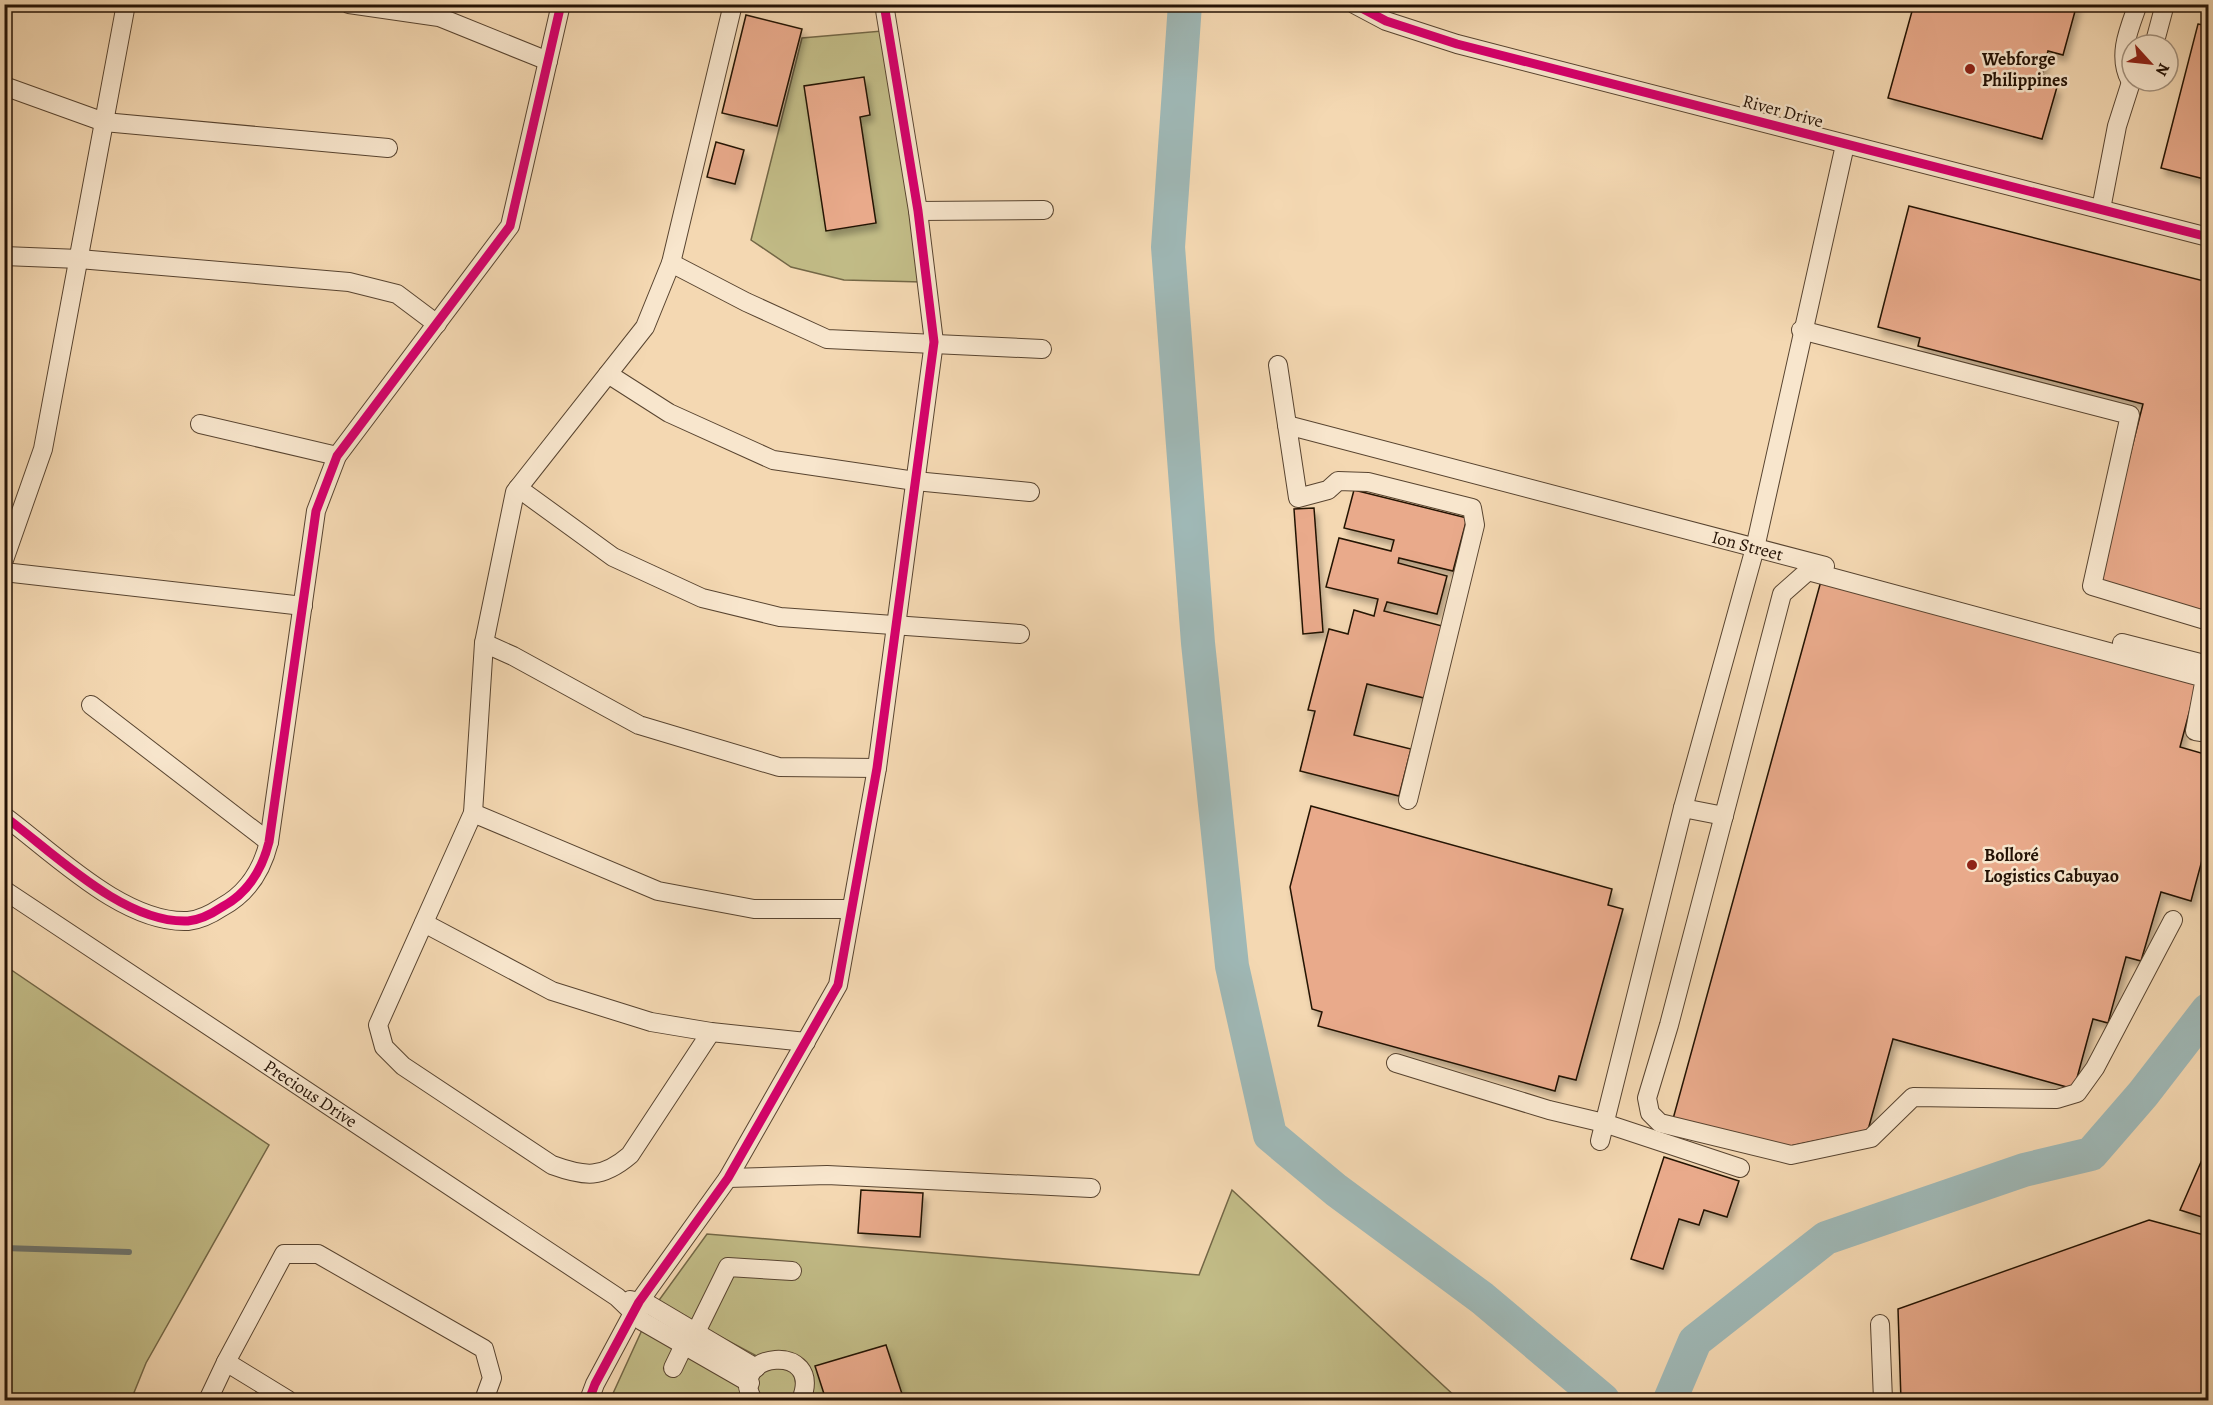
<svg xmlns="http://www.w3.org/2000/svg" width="2213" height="1405" viewBox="0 0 2213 1405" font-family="Alegreya,serif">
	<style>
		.green { fill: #c2bc87; stroke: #736746; stroke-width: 1.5 }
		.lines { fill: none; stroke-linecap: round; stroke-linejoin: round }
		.stream { stroke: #6e766f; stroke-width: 6 }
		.river { stroke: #9fb8b6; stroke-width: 34 }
		.building { fill: #e9aa8b; stroke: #241205; stroke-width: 1.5; filter: url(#shadow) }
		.minor-casing { stroke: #584430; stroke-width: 20 }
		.minor { stroke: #f8e6cd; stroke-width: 18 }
		.cycleway-casing { stroke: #f8e6cd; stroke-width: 13 }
		.cycleway { stroke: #d6006c; stroke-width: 9 }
		.poi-dot { fill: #8f2418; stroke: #f8e6cd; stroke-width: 2 }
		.labels { text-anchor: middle; stroke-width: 5; stroke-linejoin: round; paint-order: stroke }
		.poi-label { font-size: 18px; font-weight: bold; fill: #241205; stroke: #f8e6cd; text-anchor: start }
		.street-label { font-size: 18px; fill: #241205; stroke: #f8e6cd }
	</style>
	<defs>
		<filter id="shadow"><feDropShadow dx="3.5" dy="6" stdDeviation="3" flood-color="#0004"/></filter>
	</defs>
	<rect width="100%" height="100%" fill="#f4d8b2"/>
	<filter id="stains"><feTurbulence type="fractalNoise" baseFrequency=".00333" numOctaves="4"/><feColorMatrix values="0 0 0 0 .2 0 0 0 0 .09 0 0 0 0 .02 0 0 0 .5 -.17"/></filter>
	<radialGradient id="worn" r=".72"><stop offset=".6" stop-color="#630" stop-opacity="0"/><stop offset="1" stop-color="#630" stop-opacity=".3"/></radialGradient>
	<path class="green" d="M882,31L922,282L844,280L791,267L751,240L802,38Z
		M4,965L269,1145L146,1363L131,1400H5Z
		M1232,1190L1459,1400H610L642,1330L740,1386L755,1355L657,1303L707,1234L1199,1275Z"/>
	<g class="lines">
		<path class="stream" d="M4,1248L129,1252"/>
		<path class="river" d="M1185,4L1168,247L1198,643L1232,966L1270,1135L1336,1190L1482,1298L1603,1400
			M1670,1400L1695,1341L1826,1238L2024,1170L2091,1154L2143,1094L2208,1010"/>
	</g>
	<path class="building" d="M1914,4H2077L2063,55L2048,51L2040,82L2057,87L2042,139L1888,98Z
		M746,15L802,29L777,126L722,113Z
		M2198,24L2208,26V180L2161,168Z
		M864,77L870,115L860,117L876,223L826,231L804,86Z
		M716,142L744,150L735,184L707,177Z
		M1909,206L2208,282V613L2097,585L2143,404L1918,346L1920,338L1878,327Z
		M1354,490L1467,518L1453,571L1399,558L1398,563L1447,576L1437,614L1387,602L1384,611L1446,627L1428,699L1367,684L1354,735L1411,749L1399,796L1300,771L1315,711L1308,710L1329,629L1348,634L1354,610L1374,616L1378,599L1326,587L1339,538L1391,551L1394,540L1344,528Z
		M1314,508L1323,632L1303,634L1294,509Z
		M1821,581L2197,683L2180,747L2208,755V838L2191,901L2161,892L2141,961L2126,957L2108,1023L2093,1019L2074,1089L1893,1039L1868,1130L1781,1148L1673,1119Z
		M1311,806L1612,889L1608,905L1623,909L1576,1080L1559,1076L1555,1091L1318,1026L1322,1012L1312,1009L1290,887Z
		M2208,1146V1219L2180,1210Z
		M1664,1157L1739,1181L1727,1217L1704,1210L1699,1225L1679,1219L1663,1269L1631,1259Z
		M861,1190L923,1193L920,1237L858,1233Z
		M2149,1220L2208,1236V1400H1901L1898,1309Z
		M886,1345L904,1400H826L815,1366Z"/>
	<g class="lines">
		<defs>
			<g id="minor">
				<path d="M349,4L439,17L548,61"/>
				<path d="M1354,4L1386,21L1457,44L2208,237"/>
				<path d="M2154,45L2165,4"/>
				<path d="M2130,80C2117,55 2129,29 2138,4"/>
				<path d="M4,86L104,122L388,148"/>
				<path d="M2101,209L2117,126L2132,79"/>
				<path d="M918,211L1044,210"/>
				<path d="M4,256L79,259L349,282L397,294L437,324"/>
				<path d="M671,263L746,302L827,339L1042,349"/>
				<path d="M1801,330L2130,415L2092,586L2208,621"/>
				<path d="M1278,365L1298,498L1328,490L1338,481L1368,482L1472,508L1475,525L1408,800"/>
				<path d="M608,374L669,413L773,460L915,481L1030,492"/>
				<path d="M200,424L337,456"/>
				<path id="s1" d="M1287,425L1825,566"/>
				<path d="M518,488L613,557L702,598L780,617L1020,634"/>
				<path d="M4,560L43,449L126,4"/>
				<path d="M4,572L303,606"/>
				<path d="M484,643L515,492L645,327L671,263L733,4"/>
				<path d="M2122,643L2208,665"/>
				<path d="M91,705L269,842"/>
				<path d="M1683,808L1724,816"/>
				<path d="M473,813L484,643L513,656L639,725L779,767L877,768"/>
				<path d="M4,816C54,853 124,924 188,921C199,920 213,913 222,907C248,893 262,870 269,842L316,511L337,456L510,226L561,4"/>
				<path id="s2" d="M4,890L617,1297L642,1321L750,1383"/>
				<path d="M2173,920L2095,1068L2077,1093L2057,1099L1913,1097L1871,1138L1791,1155L1660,1123L1650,1113L1647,1098L1669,1025L1782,594L1808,571L2205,678L2195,731L2208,733"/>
				<path d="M424,923L552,991L651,1022L711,1032L806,1042"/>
				<path d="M711,1032L630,1155C602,1179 585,1177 552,1165L403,1066L384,1047L378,1025L473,813L658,891L754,909H851"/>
				<path d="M1396,1063L1549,1110L1604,1123L1740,1168"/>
				<path d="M1600,1141L1683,808L1755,548L1845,145"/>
				<path d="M728,1178L827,1175L1091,1188"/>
				<path d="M630,1300L648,1304L756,1368"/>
				<path d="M1880,1324L1883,1400"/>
				<path d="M696,1332L728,1267L792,1271"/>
				<path d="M226,1362L284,1254H318L484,1349L492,1378L484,1400"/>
				<path d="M673,1368L684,1345"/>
				<path d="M208,1400L226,1362L288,1400"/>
				<path d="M589,1400L595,1384L639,1302L728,1178L838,985L877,768L934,342L918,211L884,4"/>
				<path d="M753,1400C725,1352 825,1341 801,1400"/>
			</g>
		</defs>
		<use href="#minor" class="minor-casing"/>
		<use href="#minor" class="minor"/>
		<defs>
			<path id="cycleway" d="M1354,4L1386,21L1457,44L2208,237
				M4,816C54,853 124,924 188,921C199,920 213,913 222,907C248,893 262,870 269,842L316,511L337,456L510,226L561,4
				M589,1400L595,1384L639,1302L728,1178L838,985L877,768L934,342L918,211L884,4"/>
		</defs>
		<use href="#cycleway" class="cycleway-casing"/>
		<use href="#cycleway" class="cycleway"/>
	</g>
	<g class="poi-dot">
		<circle cx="1970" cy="69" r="6"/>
		<circle cx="1972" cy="865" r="6"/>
	</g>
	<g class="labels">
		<g class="poi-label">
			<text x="1982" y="65">Webforge<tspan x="1982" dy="21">Philippines</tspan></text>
			<text x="1984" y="861">Bolloré<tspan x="1984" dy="21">Logistics Cabuyao</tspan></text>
		</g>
		<g class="street-label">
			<text transform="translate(1783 111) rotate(15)" y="6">River Drive</text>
			<text dy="6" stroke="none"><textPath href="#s1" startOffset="476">Ion Street</textPath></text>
			<text dy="6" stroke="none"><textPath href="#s2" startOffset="368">Precious Drive</textPath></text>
		</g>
	</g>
	<rect width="2213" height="1405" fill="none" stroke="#f4d8b2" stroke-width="24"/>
	<rect x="6" y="6" width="2201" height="1393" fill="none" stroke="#241205" stroke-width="3"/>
	<rect x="12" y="12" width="2189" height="1381" fill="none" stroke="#241205" stroke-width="1.5"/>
	<g transform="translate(2150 63) rotate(117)"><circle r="28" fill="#f8e6cd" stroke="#a3917d" stroke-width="1.5"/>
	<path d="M0-4.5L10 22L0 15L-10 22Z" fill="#8f2418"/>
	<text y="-9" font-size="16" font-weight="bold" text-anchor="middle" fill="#241205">N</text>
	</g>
	<rect width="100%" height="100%" filter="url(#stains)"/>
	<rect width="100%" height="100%" fill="url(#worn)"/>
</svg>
